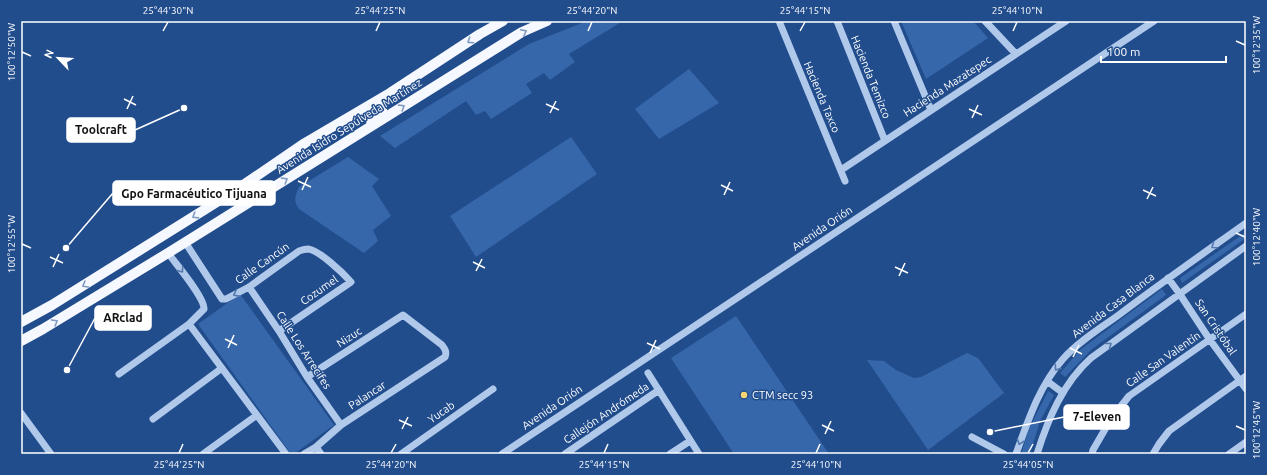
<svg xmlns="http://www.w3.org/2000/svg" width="1267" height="475" viewBox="0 0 1267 475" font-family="Ubuntu,sans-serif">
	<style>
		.green { fill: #3667aa }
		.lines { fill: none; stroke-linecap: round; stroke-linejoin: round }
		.minor { stroke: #b0c9eb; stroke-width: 7 }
		.major { stroke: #f5f8fe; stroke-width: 10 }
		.oneway { stroke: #819ac0 }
		.oneway2 { stroke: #5478ae }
		.ticks { fill: none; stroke: #fff; stroke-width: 1.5 }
		.poi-dot { fill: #f8d572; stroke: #224d8d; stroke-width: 1.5 }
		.labels { text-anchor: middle; stroke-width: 3; stroke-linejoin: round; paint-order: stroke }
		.street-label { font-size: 11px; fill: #fff; stroke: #224d8d }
		.poi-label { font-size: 11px; fill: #fff; stroke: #224d8d; text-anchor: start }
		.leader { fill: none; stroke: #fff; stroke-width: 1.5 }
		.callout-dot { fill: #fff; stroke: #224d8d; stroke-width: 1.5 }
		.callout { fill: #fff; stroke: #fff; stroke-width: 1.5 }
		.callout-label { font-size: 12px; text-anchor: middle; font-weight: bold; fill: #111 }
		.neatline { fill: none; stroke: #fff; stroke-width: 1.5 }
		.ticks-label { font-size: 10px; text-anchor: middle; fill: #fff }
	</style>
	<rect width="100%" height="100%" fill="#224d8d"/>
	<path class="green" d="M587,21H623L569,54L575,62L550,80L544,73L526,84L532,93L491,119L485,111L476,115L466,101L395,148L380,136L529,44Z
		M901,21H973L988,38L926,79Z
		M689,69L719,103L659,139L635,109Z
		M571,137L597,174L476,257L450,216Z
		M348,157L379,179L372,186L391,216L373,230L378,241L364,253L299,209C293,201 295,196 299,187Z
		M1246,232V238L1182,283L1180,278Z
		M1162,289L1166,295L1092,349L1065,377L1060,373L1080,350Z
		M240,294L334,425L294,454H291L198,324Z
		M736,316L829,454H734L671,358Z
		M967,353L978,358L1004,393L928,450L867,360L884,361L896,370L914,378L921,377Z
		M1048,391L1054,395L1040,421L1030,454H1021L1029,429Z"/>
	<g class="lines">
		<path class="minor" d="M779,21L845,181
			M837,21L885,141
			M894,21L931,110
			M985,21L1016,54
			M841,170L1066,21
			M185,242L222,299H226L249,287L299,251C302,250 305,249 308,249C319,250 343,273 351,282L279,331
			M1168,278L1179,293L1210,340L1246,389
			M249,287L279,331L307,377L341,425
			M189,324L286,454
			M648,373L699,454
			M119,374L189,324L204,309C205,298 176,264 168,253
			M1047,381L1063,393
			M21,413L51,454
			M153,419L222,368
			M972,437L1004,454
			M316,447L321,454
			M203,454L257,415
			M304,454L316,447L341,425L445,357C447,352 445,349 442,345L403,315L307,377
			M401,454L493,389
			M502,454L1154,21
			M565,454L659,390
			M670,454L690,441
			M1016,454C1028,421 1039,386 1063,359C1079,341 1101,328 1120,314C1161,283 1204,253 1246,223
			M1037,454C1048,419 1063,383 1091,358L1246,246
			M1092,454L1093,450L1111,419L1129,396L1246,314
			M1153,454L1159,444L1169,431L1246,376
			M1229,454L1246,442"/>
		<path class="major" d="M371,121L382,110L377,101
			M21,322L52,305L236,190L305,143L390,93L480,34L503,21
			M21,341L43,329L168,253L522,32L547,21"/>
	</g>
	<defs><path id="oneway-chevron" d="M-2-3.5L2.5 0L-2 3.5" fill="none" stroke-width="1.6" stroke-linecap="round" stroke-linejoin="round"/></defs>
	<g class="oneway">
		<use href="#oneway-chevron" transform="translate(524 32) rotate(-27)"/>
		<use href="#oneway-chevron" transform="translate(470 41) rotate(146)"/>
		<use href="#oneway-chevron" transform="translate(402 107) rotate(-32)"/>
		<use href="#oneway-chevron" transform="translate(285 180) rotate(-32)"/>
		<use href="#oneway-chevron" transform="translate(195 216) rotate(148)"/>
		<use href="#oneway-chevron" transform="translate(85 285) rotate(149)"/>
		<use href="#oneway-chevron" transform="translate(55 322) rotate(-31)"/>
	</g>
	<g class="oneway2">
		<use href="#oneway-chevron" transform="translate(1214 246) rotate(145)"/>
		<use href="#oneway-chevron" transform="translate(181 270) rotate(54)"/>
		<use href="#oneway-chevron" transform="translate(236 294) rotate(152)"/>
		<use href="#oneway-chevron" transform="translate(1109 345) rotate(-36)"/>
		<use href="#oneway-chevron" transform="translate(1057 368) rotate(125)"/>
		<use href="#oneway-chevron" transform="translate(1020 442) rotate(109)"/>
	</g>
	<path class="ticks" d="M163,31L168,22M376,31L380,22M588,31L592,22M800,31L805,22M1013,31L1017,22M1236,41L1245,45M22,52L31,56M124,99L136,105M546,104L559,110M127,109L133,96M969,109L982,115M550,113L556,101M972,118L978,105M298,181L311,187M721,185L733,191M302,190L308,177M1143,190L1156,196M724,195L730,182M1147,199L1153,187M1236,233L1245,237M22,244L31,248M50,257L63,263M473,262L485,268M53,267L59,254M895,267L908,273M476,271L482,259M899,276L905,263M225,339L237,345M647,343L660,349M228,348L234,335M1070,348L1082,354M650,353L656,340M1073,357L1079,345M399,420L412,426M822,425L834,431M1236,426L1245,430M402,429L408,417M825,434L831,421M179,453L183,444M391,453L396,444M604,453L608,444M816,453L820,444M1028,453L1033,444"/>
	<circle class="poi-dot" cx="744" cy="395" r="4"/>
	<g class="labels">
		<g class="street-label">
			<text transform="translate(871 77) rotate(68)" y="4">Hacienda Temizco</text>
			<text transform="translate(947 86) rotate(-33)" y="4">Hacienda Mazatepec</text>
			<text transform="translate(822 97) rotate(67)" y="4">Hacienda Taxco</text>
			<text transform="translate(349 126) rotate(-32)" y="4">Avenida Isidro Sepúlveda Martínez</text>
			<text transform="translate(822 228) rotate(-34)" y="4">Avenida Orión</text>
			<text transform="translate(262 263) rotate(-35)" y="4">Calle Cancún</text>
			<text transform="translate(319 290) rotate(-35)" y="4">Cozumel</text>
			<text transform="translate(1113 305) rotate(-37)" y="4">Avenida Casa Blanca</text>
			<text transform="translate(1216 327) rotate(56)" y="4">San Cristóbal</text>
			<text transform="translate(349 337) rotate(-33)" y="4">Nizuc</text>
			<text transform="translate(304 350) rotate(57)" y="4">Calle Los Arrecifes</text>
			<text transform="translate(1163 359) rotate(-35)" y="4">Calle San Valentín</text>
			<text transform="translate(367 395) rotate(-33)" y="4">Palancar</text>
			<text transform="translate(552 407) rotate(-34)" y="4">Avenida Orión</text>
			<text transform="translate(441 412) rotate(-35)" y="4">Yucab</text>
			<text transform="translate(606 413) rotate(-34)" y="4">Callejón Andrómeda</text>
		</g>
		<g class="poi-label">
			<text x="752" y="399">CTM secc 93</text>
		</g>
	</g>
	<path class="leader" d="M184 108L135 130M66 248L113 193M67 370L95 318M990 432L1064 417"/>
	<g class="callout-dot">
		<circle cx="184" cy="108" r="4"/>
		<circle cx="66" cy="248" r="4"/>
		<circle cx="67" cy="370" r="4"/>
		<circle cx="990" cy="432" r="4"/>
	</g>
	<g class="callout">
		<rect x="67" y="118" width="68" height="24" rx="4"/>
		<rect x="113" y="181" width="162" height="24" rx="4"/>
		<rect x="95" y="306" width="56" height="24" rx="4"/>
		<rect x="1064" y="405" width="65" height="24" rx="4"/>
	</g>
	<g class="callout-label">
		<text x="101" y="134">Toolcraft</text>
		<text x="194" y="198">Gpo Farmacéutico Tijuana</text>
		<text x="123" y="322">ARclad</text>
		<text x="1097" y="421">7-Eleven</text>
	</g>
	<rect width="1267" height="475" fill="none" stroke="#224d8d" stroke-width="44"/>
	<g transform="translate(58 58) rotate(295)" stroke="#224d8d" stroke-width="3" paint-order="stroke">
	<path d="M0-3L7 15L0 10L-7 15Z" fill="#ffffff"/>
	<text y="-6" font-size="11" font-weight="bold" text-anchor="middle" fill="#ffffff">N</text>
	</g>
	<path d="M1101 56v6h125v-6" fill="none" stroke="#ffffff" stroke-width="2"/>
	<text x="1107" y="56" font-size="12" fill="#ffffff" stroke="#224d8d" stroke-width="3" paint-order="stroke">100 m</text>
	<rect x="22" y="22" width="1223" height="431" class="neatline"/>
	<g class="ticks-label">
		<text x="168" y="14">25°44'30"N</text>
		<text x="380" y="14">25°44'25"N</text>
		<text x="592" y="14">25°44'20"N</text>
		<text x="805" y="14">25°44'15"N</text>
		<text x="1017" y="14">25°44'10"N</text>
		<text transform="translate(1256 45) rotate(-90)" y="4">100°12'35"W</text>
		<text transform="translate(11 52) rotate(-90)" y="4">100°12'50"W</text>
		<text transform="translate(1256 237) rotate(-90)" y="4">100°12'40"W</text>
		<text transform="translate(11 244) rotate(-90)" y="4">100°12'55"W</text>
		<text transform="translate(1256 430) rotate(-90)" y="4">100°12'45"W</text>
		<text x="179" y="468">25°44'25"N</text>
		<text x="391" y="468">25°44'20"N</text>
		<text x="604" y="468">25°44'15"N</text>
		<text x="816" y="468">25°44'10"N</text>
		<text x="1028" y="468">25°44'05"N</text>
	</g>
</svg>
